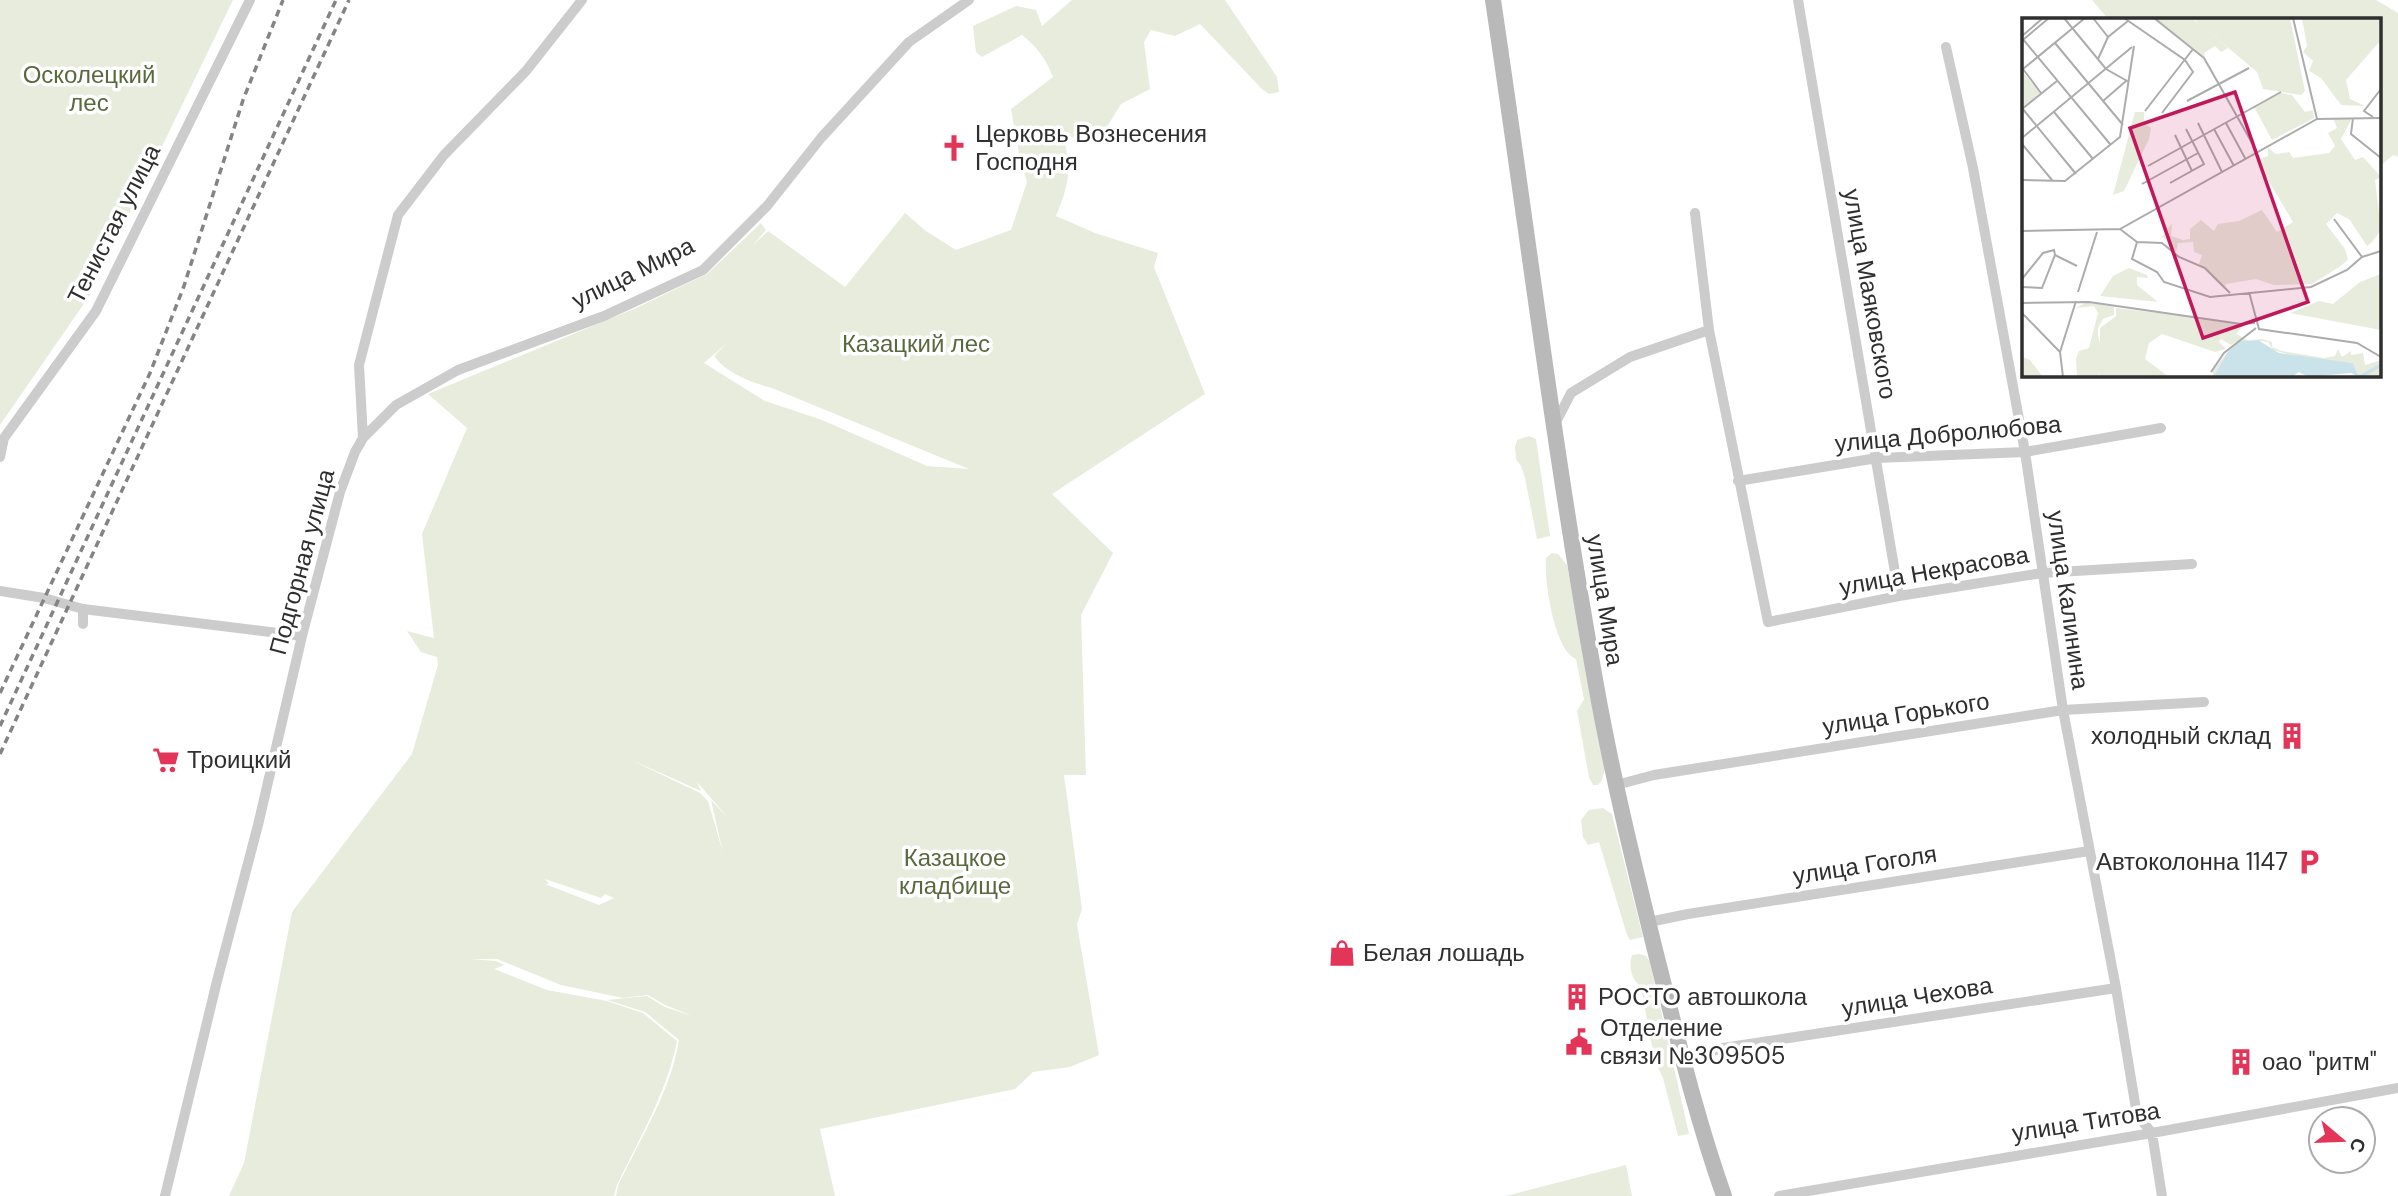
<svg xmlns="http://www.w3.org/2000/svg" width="2398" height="1196" viewBox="0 0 2398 1196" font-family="'DM Sans',sans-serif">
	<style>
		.green { fill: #e7ecdd; fill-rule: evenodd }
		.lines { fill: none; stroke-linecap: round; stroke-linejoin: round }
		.street { stroke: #ccc; stroke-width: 10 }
		.secondary { stroke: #b9b9b9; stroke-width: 16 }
		.rail { stroke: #848484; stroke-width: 3.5; stroke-dasharray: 7 5; stroke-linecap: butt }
		.labels { text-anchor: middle; stroke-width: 7; stroke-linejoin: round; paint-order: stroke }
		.park-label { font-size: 24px; fill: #586a3d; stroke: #fff }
		.poi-label { font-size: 24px; fill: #2f2f2f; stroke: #fff; text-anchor: start }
		.street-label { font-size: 24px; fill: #2f2f2f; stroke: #fff }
		.inset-river { fill: none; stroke: #cae3eb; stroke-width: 3.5 }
		.inset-road { fill: none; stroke: #acacac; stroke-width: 2 }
		.view { fill: #c2185b; fill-opacity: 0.15; stroke: #c2185b; stroke-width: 3.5 }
		.inset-edge { fill: none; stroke: #2f2f2f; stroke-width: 3.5 }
	</style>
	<rect width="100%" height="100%" fill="#fff"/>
	<path class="green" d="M0,0H233L90,295L0,425Z
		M1072,0H1225L1277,77L1279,92L1269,94L1262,89L1200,24L1175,36L1151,30L1144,42L1150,89L1121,104L1105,130L1064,139C1072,173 1068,186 1056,216L1095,233L1158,253L1154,267L1205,394L1052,494L1113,553L1081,615L1086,775H1064L1082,909L1077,924L1099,1055L1070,1067L1033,1072L1015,1089L820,1129L835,1196H616L618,1186C640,1139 671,1091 679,1040L645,1012L607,1000L647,996L665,1007L692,1016L665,1005L648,995L623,998L561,985L497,959H470L496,961L504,965L494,969L547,990L607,1001L643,1013L677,1041C667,1092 639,1139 617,1185L614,1196H229L244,1163L292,912L412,754L438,665L437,657L421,652L407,631L434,638L422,534L467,428L428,394L636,308L707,274L761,223L766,230L753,245L768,231L845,287L905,213L926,231L956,250L1011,230L1027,182L1019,154L1011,109L1053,77C1046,59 1037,47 1022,35L982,57L976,52L973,26L1016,6L1036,10L1042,26ZM727,343L714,356C726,373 752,383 772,388L969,469L927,466L822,420L765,401L704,363ZM627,758L701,791L697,782L730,820L711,800L723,853L708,801L700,793ZM545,879L601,898L605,894L614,898L599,905L545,884H549Z
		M2092,0H2376L2398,13V157L2393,155L2379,167V19H2108Z
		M1529,436L1536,439L1550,536L1537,539L1525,478L1521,466L1516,459L1515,447L1517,440Z
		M1552,553L1558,554L1567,565L1605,768L1602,780L1598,785H1593L1589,777L1577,711L1584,699L1576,659C1554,650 1544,581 1546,558Z
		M1603,808L1612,814L1643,937L1630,940L1627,935L1599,842L1588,845L1583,837L1581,820L1589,810Z
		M1640,954L1646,956L1650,962L1689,1134L1678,1136L1663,1078L1655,1061L1641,987C1632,980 1628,967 1632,955Z
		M1626,1165L1632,1196H1506Z"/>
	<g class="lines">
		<path class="street" d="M1798,0L1899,596
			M1946,47L1973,168L2025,452L2063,710L2116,988L2137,1115L2152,1133L2162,1196
			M1695,213L1709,330L1768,622L1899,596L2042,573L2192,564
			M1555,424L1571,393L1630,357L1709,330
			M363,438L396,405L458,370L604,316L703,270L767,206L821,138L909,42L969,0
			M0,457L4,438L96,311L250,0
			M1738,481L1877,458L2025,452L2161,428
			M0,591L44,598L83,609L302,636
			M83,624V609
			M1616,785L1654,775L2063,710L2204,702
			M1649,922L1688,914L2089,851
			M1683,1060L1723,1048L2116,988
			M165,1196L217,981L258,825L302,636L340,492L355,452L363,438L359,365L398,215L444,155L526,71L582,0
			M1779,1196L2152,1133L2398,1088"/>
		<path class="secondary" d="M1493,0C1527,228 1555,458 1596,685C1612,775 1634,865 1656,954C1677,1036 1696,1117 1724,1196"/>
		<path class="rail" d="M0,693L150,373L184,286L243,100L283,0
			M0,726L336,0
			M0,754L349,0"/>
	</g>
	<defs>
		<symbol id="church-bare" viewBox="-9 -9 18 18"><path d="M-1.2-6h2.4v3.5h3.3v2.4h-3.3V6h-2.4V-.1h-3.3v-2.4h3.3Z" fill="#e23558" stroke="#fff" stroke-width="2.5" paint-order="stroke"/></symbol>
		<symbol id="building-bare" viewBox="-9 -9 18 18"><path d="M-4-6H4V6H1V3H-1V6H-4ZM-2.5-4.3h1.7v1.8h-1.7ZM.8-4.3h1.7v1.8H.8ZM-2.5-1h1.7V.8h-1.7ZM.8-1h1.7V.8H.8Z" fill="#e23558" stroke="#fff" stroke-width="2.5" paint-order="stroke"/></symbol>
		<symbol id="supermarket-bare" viewBox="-9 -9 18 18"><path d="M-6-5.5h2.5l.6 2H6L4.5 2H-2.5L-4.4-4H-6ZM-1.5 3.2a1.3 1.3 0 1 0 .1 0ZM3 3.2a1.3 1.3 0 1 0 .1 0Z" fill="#e23558" stroke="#fff" stroke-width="2.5" paint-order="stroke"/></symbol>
		<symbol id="parking-bare" viewBox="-9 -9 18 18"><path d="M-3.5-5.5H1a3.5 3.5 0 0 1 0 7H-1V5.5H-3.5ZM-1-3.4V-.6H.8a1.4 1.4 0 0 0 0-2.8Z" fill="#e23558" stroke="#fff" stroke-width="2.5" paint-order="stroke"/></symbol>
		<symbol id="shop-bare" viewBox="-9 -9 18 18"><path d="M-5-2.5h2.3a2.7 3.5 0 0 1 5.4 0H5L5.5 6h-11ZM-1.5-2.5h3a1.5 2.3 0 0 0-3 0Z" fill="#e23558" stroke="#fff" stroke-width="2.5" paint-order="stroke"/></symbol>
		<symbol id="civic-bare" viewBox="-9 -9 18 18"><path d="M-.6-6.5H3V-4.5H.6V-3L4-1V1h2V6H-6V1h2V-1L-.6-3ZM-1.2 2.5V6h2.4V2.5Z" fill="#e23558" stroke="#fff" stroke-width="2.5" paint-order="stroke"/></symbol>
	</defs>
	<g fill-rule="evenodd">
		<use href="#church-bare" x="935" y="129" width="38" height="38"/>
		<use href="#building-bare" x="2273" y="717" width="38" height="38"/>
		<use href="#supermarket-bare" x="147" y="741" width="38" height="38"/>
		<use href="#parking-bare" x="2290" y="843" width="38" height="38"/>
		<use href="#shop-bare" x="1323" y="934" width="38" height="38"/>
		<use href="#building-bare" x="1558" y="978" width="38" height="38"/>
		<use href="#civic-bare" x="1560" y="1023" width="38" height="38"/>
		<use href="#building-bare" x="2222" y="1043" width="38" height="38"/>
	</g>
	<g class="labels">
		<g class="park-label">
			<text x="89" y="83">Осколецкий<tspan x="89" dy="28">лес</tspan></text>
			<text x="916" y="352">Казацкий лес</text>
			<text x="955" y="866">Казацкое<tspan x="955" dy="28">кладбище</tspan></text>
		</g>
		<g class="poi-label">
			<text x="975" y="142">Церковь Вознесения<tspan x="975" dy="28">Господня</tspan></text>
			<text x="2271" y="744" text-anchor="end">холодный склад</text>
			<text x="187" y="768">Троицкий</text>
			<text x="2288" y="870" text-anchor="end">Автоколонна 1147</text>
			<text x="1363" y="961">Белая лошадь</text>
			<text x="1598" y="1005">РОСТО автошкола</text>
			<text x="1600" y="1036">Отделение<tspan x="1600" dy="28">связи №309505</tspan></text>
			<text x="2262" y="1070">оао "ритм"</text>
		</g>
		<g class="street-label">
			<text transform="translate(114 224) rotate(-63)" y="8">Тенистая улица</text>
			<text transform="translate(633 273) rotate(-26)" y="8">улица Мира</text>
			<text transform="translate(1870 294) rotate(80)" y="8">улица Маяковского</text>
			<text transform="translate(1948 434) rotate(-5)" y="8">улица Добролюбова</text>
			<text transform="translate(302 562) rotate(-75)" y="8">Подгорная улица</text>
			<text transform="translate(1934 571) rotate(-10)" y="8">улица Некрасова</text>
			<text transform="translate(1605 600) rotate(81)" y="8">улица Мира</text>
			<text transform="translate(2068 600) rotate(82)" y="8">улица Калинина</text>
			<text transform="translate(1906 714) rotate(-9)" y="8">улица Горького</text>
			<text transform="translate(1865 865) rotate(-9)" y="8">улица Гоголя</text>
			<text transform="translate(1917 997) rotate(-9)" y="8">улица Чехова</text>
			<text transform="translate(2086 1122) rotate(-9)" y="8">улица Титова</text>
		</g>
	</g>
	<g transform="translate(2022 18)">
		<rect width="359" height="359" fill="#fff"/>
		<path d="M133,0H169L177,6L171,0H268L283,73L279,77L241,71L235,54L178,6L206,30L199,34L193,28L182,35L183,39ZM280,0H359V22L324,62L328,81L343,88L319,87L299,60L287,53L291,43L281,34L285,28ZM0,53L18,75L1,89H0ZM259,75L270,77L283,94L291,92L292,100L250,122L232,89ZM113,94H122V105L129,110L127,121L102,173L91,177ZM311,100H330L319,121L333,142L341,139L359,159L353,162L359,212L350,224L345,228L327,201L315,195L304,206L323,231L326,242L317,249L290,266L252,267L234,261L204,266L202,271L177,246L180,237L172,234L171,224L156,225L154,234L141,219L138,221L150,205L149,218L161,222L168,221V211L179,202L192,213L196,206L217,203L240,192L255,214L271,204L234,142L246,138V130L254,136L267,134L271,140L307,135L313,128L306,115L315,110ZM107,250L125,257L126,260L115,259V267L136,284L78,278L91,258ZM359,256V312L268,295L297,283L311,286L338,264ZM65,284L92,289V297L81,301L76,310V320L78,324V310L94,298V290L204,303L221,308L214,316L227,323L203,338L191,359L190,353L215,323L209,327L199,321L197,324L204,331L193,334L140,316L127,325L123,341L147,359H77L78,353L76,359H55L54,341L57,333L67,330L76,295L72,288L54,290ZM240,321L250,324V329L260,333L302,340L313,338L316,331L320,339L329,333V337L341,335L343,347L359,342V359H337L331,345L276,339L251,332L246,324L229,322ZM0,339L8,342L21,359H0Z" fill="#e7ecdd"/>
		<path d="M236,322L257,335L331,345L337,359L329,355L286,359L277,354L270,359H191L205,335L219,323Z" fill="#cae3eb"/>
		<path class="inset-river" d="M338,359L359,347"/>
		<path class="inset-road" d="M42,0L84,51L107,64M71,0L86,19M102,0L163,42L171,54L140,95M132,0L182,40L234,132M271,0L295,101M0,18L21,0M0,20L88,126M2,21L27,0M33,25L101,107M76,41L86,19L106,3M19,75L1,51L63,0M81,83L104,63M165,83L227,50M0,90L54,156M0,91L35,63M123,93L171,31M32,94L71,141M351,99L342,93L359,71M331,100L329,116L359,140M176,105L200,154M204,105L223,140M192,111L212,148M153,117L170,153M0,120L110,29M0,126L30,162M126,148L259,74M0,162L43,163L98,119L112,28M148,165L182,146L164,111M120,166L176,135M312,201L340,239M98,211L115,224L140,225L157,239L183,250L208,275M0,213L98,211L295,101L359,100M115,224L110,241L135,254L142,264L188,279L289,269L325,252L340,239L359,233M0,261L21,235L32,232L33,237M0,269L20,270L33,237L55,248M56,274L75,214M227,274L237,311L335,325L359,339M0,285L67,284L219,306L233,305M0,295L38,334L41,359M38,334L54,283M189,354L202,335L234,310"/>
		<path class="view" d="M213,74L286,284L181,320L108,110Z"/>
		<rect width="359" height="359" class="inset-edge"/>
	</g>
	<g transform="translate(2342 1140) rotate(109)"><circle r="33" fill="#ffffff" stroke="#acacac" stroke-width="2"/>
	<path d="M0-5L12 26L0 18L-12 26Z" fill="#e23558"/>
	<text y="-10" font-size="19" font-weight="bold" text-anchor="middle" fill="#2f2f2f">С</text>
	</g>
</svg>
